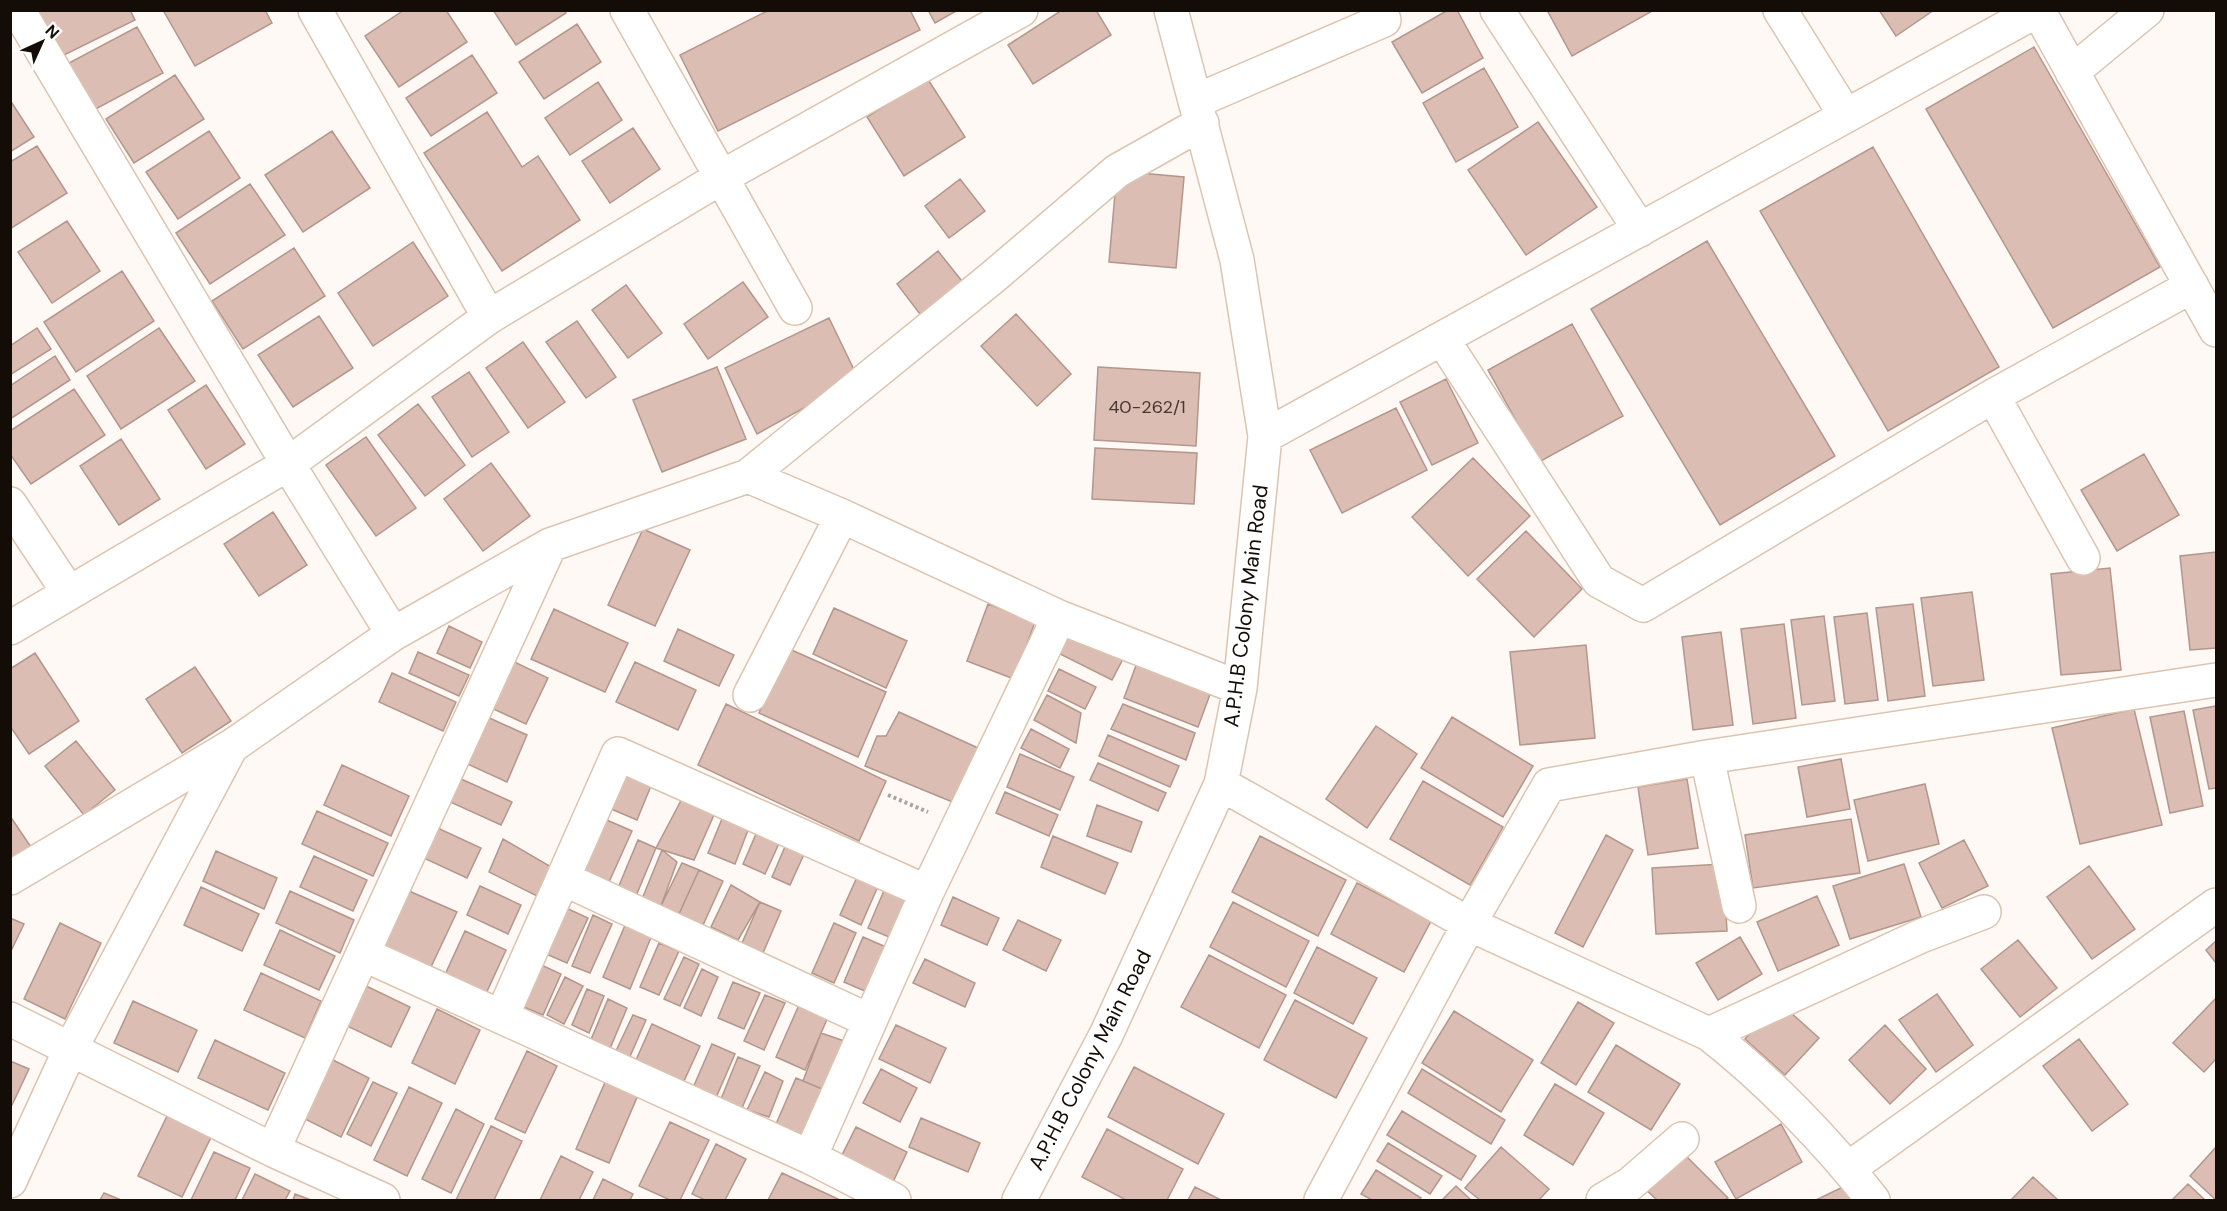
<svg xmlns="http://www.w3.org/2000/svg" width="2227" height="1211" viewBox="0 0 2227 1211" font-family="'DM Sans',sans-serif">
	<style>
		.building { fill: #dcbdb3; stroke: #b3968c; stroke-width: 1.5 }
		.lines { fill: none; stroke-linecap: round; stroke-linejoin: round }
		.minor-casing { stroke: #dcc4b0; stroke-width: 36 }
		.path { stroke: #aaa49f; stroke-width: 4; stroke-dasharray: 3 3; stroke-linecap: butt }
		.minor { stroke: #fff; stroke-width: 33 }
		.labels { text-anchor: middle; stroke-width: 4.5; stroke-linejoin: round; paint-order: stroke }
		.number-label { font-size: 18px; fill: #463831 }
		.street-label { font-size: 21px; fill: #140c06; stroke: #fff }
	</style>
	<rect width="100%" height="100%" fill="#fef9f5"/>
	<path class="building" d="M37,10H130L135,20L60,57Z
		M163,10H265L272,23L195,66Z
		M404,10H446L467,42L399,87L365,36Z
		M493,10H564L566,13L516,45Z
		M769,10H910L920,30L718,131L680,55Z
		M928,10H958L935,23Z
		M1062,10H1096L1111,35L1033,84L1008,45Z
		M1448,10H1457L1483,58L1422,93L1392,42Z
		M1547,10H1654L1572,56Z
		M1879,10H1934L1896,36Z
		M577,24L601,62L544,99L519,62Z
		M137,27L163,73L92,111L67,64Z
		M2034,47L2160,267L2053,328L1926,109Z
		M472,55L497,93L431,136L406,98Z
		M1484,68L1518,127L1456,162L1423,103Z
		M175,75L204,119L134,163L106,119Z
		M927,78L965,137L904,176L867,117Z
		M598,82L622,120L570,155L545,118Z
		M10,100L34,137L10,152Z
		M487,112L522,167L538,156L580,220L502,271L424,153Z
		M1538,122L1597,207L1526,255L1468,170Z
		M633,128L660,169L610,203L582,161Z
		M209,131L240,178L178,219L146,172Z
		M332,131L370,188L303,232L265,175Z
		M37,146L67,193L10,229V162Z
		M1873,147L1999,367L1888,431L1760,211Z
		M1117,171L1184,177L1176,268L1109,262Z
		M960,179L985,211L949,238L925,206Z
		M250,184L285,235L210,284L176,233Z
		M67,221L100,271L52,303L18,252Z
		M1707,241L1835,456L1720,525L1591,309Z
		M413,242L448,296L373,346L338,293Z
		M294,248L325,296L243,349L212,301Z
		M938,251L965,285L923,318L897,284Z
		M122,271L154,321L76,372L44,322Z
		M743,282L768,317L708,359L684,324Z
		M626,285L662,333L628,358L592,310Z
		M1016,314L1071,374L1037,406L981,346Z
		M319,316L353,368L293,407L258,355Z
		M829,318L858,378L757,434L725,368Z
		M577,321L616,377L586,398L546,342Z
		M1572,324L1623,416L1539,462L1488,370Z
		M37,328L51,349L10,375V346Z
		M159,328L195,381L121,429L87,376Z
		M523,342L565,402L528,428L486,368Z
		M55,356L70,380L10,419V386Z
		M717,367L746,439L662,472L633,400Z
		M1098,367L1200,373L1196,446L1094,440Z
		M469,372L509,432L472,457L432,397Z
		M1446,379L1478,443L1432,465L1400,402Z
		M206,385L245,444L206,469L168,410Z
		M74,389L105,435L31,484L10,454V431Z
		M418,404L465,465L425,496L378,435Z
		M1396,408L1427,470L1342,513L1310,450Z
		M366,437L416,508L376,536L326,465Z
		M121,439L160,499L119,525L80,466Z
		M1095,448L1197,453L1194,504L1092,499Z
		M2144,454L2179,515L2117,551L2081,490Z
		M1473,458L1530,516L1468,576L1412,517Z
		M491,463L530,516L483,551L444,499Z
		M273,512L307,565L259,596L224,544Z
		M643,529L690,550L655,626L608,605Z
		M1526,531L1582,589L1534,637L1477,579Z
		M2216,552V648L2190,650L2180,556Z
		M2110,568L2121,670L2061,675L2051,574Z
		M1972,592L1984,680L1933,686L1921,598Z
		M988,604L1035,622L1014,679L967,661Z
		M1913,604L1925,696L1888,701L1876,608Z
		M834,608L907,641L886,688L813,654Z
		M554,609L628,643L605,692L531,659Z
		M1867,613L1878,700L1845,704L1834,617Z
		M1824,616L1835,701L1802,705L1791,620Z
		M1070,624L1126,653L1112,680L1056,652Z
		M1784,624L1796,718L1753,724L1741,629Z
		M449,626L482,642L470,668L437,653Z
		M678,629L734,655L719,686L664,661Z
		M1721,632L1733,725L1693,730L1682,637Z
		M1586,645L1595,738L1520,745L1510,652Z
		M787,648L886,692L858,757L759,713Z
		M418,652L469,675L459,696L409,673Z
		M35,653L79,721L29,754L10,726V669Z
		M508,659L548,678L526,724L487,706Z
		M1138,660L1212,689L1198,727L1124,698Z
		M635,662L696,690L678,730L616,702Z
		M195,667L231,721L182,753L146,699Z
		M1059,669L1096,687L1085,709L1048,691Z
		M392,673L456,702L443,731L379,702Z
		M1047,695L1081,713L1076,743L1034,720Z
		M726,704L886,781L859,841L698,765Z
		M1123,704L1195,733L1186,760L1111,729Z
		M2216,706V788L2209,789L2193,710Z
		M2134,709L2162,825L2080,844L2052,728Z
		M2184,711L2203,806L2170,813L2150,717Z
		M899,712L978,748L955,803L865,766L877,736H886Z
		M485,716L527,735L507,782L463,762Z
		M1452,717L1533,766L1503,817L1421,768Z
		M1376,726L1417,754L1367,828L1326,799Z
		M1031,729L1069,749L1060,768L1021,748Z
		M1108,735L1179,766L1170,787L1099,756Z
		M76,741L115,790L84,815L45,766Z
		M1020,754L1074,777L1060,810L1007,787Z
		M1841,759L1850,809L1807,817L1798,767Z
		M1098,763L1166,793L1158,811L1090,780Z
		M342,765L409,796L391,836L324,805Z
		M626,769L653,781L637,820L609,808Z
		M459,778L512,802L501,825L448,801Z
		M1687,779L1698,848L1648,855L1638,787Z
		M1423,781L1503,827L1470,885L1390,839Z
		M1925,784L1939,844L1868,861L1854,800Z
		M1005,792L1058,815L1049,836L996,813Z
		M685,793L717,808L694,860L656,848Z
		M1097,805L1142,822L1131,852L1087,836Z
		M317,811L388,843L373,876L302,844Z
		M724,814L750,825L735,864L708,853Z
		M10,816L31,847L10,861Z
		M602,818L632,831L609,882L580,870Z
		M1851,819L1860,873L1753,888L1745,835Z
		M429,824L481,848L467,878L415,854Z
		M759,827L782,837L765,874L743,864Z
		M1606,835L1633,850L1583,947L1555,933Z
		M1053,836L1118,863L1105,894L1041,867Z
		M1260,836L1346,880L1318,936L1232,892Z
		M503,839L553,868L539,897L489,872Z
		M638,840L656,848L636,896L618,888Z
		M1964,840L1988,886L1942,908L1919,863Z
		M787,842L806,850L790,885L772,877Z
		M662,850L677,862L661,906L642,899Z
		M216,851L277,878L264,909L203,881Z
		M314,856L367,880L353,911L300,887Z
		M682,863L699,870L679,914L661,906Z
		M1723,864L1727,931L1656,934L1652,868Z
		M1904,864L1921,917L1850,939L1833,886Z
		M2089,866L2135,929L2092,959L2047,897Z
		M699,870L723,881L703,925L679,914Z
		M858,875L879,884L861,925L840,915Z
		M1357,883L1431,921L1404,972L1331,934Z
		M731,885L760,902L738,940L711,927Z
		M480,886L521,905L508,934L467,915Z
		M886,886L907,896L889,937L868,928Z
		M201,887L259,914L242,951L184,925Z
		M290,891L354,920L340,953L276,923Z
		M409,891L457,912L430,969L383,947Z
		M1817,896L1839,945L1778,971L1757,922Z
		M953,897L999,918L987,945L941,925Z
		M760,902L781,911L763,953L742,943Z
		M1233,902L1309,941L1286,987L1210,947Z
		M564,907L588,918L567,963L544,953Z
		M593,915L612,924L590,973L572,966Z
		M10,918L24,924L10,953Z
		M1018,920L1061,940L1046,971L1003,950Z
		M60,923L101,943L65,1019L24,999Z
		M626,923L652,935L630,989L603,977Z
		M834,923L856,933L834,983L812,973Z
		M280,930L335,956L319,990L264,965Z
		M465,931L506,950L484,998L443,979Z
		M863,937L886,947L867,992L844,982Z
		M1740,937L1762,974L1718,1000L1696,963Z
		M2018,940L2057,988L2020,1017L1981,969Z
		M2216,941V963L2206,950Z
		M659,943L679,951L659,995L640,987Z
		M1317,947L1377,978L1353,1024L1294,993Z
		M1209,955L1286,995L1259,1048L1181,1007Z
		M684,957L699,964L680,1006L664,999Z
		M925,959L975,983L965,1007L913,983Z
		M537,963L561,974L543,1015L519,1005Z
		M702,969L718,977L701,1016L684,1008Z
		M261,973L321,1001L305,1038L244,1010Z
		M565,977L583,986L564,1024L547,1015Z
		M733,982L760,993L744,1029L718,1018Z
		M362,984L410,1007L391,1047L343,1024Z
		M587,989L604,996L589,1033L572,1025Z
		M1937,994L1973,1045L1936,1072L1899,1020Z
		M765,995L785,1003L764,1050L744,1041Z
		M2216,998V1059L2204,1072L2173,1043Z
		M608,999L627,1008L609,1051L590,1042Z
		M1295,1000L1367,1038L1336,1098L1264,1060Z
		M133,1001L197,1030L178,1072L114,1043Z
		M1578,1002L1614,1023L1576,1085L1541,1063Z
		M1779,1002L1819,1038L1785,1075L1745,1039Z
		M799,1005L828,1017L805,1070L776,1057Z
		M437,1009L480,1030L455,1084L412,1063Z
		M1454,1011L1533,1060L1501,1112L1422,1063Z
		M633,1015L646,1020L628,1061L614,1055Z
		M652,1024L700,1046L684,1081L636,1060Z
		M896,1025L946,1048L930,1083L879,1059Z
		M1885,1025L1926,1069L1890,1104L1849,1060Z
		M821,1033L850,1043L827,1091L803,1081Z
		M2079,1039L2128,1104L2092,1131L2043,1066Z
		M215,1040L285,1073L268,1110L198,1078Z
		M712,1044L735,1054L715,1100L692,1090Z
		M1616,1045L1680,1084L1651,1130L1588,1092Z
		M527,1051L557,1066L525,1133L495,1119Z
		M738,1057L760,1066L742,1108L721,1099Z
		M329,1058L369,1078L341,1137L301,1117Z
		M10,1061L29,1069L12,1105L10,1104Z
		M1134,1067L1224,1114L1198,1164L1108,1117Z
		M881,1069L917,1088L900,1122L863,1103Z
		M1422,1069L1505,1120L1491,1144L1408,1093Z
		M765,1072L783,1081L769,1117L747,1110Z
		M796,1078L827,1091L807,1137L776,1124Z
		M606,1080L638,1095L609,1163L576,1149Z
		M373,1082L397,1093L371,1146L347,1134Z
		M1555,1084L1604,1113L1573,1165L1524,1135Z
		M409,1087L442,1103L407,1176L374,1160Z
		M456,1109L484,1124L451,1193L422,1179Z
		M170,1110L214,1131L182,1197L138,1176Z
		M1402,1111L1476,1156L1461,1180L1387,1135Z
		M921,1118L980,1143L968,1172L909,1147Z
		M670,1122L709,1140L680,1200H670L639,1186Z
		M1781,1124L1802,1162L1736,1199L1715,1162Z
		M491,1126L522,1141L494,1200H456Z
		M856,1127L907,1152L893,1182L841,1157Z
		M1107,1129L1183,1169L1167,1200H1126L1082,1177Z
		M1388,1143L1442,1176L1430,1194L1377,1161Z
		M716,1144L746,1159L725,1200H705L692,1194Z
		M1501,1147L1549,1189L1539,1200H1480L1465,1188Z
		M2216,1147V1200L2190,1176Z
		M1680,1150L1728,1198L1725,1200H1657L1643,1187Z
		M214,1152L250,1168L235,1200H191Z
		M561,1156L593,1172L579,1200H540Z
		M1376,1170L1421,1198L1419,1200H1372L1361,1194Z
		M782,1173L840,1200H768Z
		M255,1174L290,1191L285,1200H242Z
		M2033,1177L2058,1200H2011Z
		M603,1179L633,1194L630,1200H593Z
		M2188,1184L2205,1200H2172Z
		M1847,1185L1854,1200H1816Z
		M1456,1186L1471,1200H1442Z
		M1195,1187L1221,1200H1188Z
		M104,1193L121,1200H100Z
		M295,1194L311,1200H293Z"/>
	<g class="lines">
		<defs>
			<path id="minor" d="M18,10L288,464L393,634
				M315,10L489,317
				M627,10L795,308
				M1497,10L1640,230
				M1780,10L1846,116
				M2038,10L2216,330
				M2072,72L2147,10
				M1196,101L1384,20
				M1443,340L1599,581L1643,605L1993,396L2192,286
				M1993,396L2083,558
				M1265,436L2038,10
				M748,476L842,516L1059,617L927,892L810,1157
				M10,504L69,593
				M1059,617L1240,688
				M10,628L288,464L489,317L720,178L1021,10
				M750,695L842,516
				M1707,757L1739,906
				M1221,784L1469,924L1709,1034C1767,1079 1828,1142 1873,1200
				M10,878L232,746L393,634L550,545L748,476L993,277L1117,171L1202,123
				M564,879L870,1021
				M363,954L810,1157L894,1200
				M502,1016L618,754L927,892
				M10,1019L273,1150L383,1200
				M1709,1034L1921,936L1984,912
				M273,1150L550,545
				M1848,1169L2216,905
				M10,1181L70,1050L231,747
				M1019,1200L1106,1035L1221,784L1240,688L1265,436L1237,260L1171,10
				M1321,1200L1469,924L1549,785L1707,757L2216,680
				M1603,1200L1630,1184L1682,1139"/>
		</defs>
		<use href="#minor" class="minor-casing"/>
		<path class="path" d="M888,795L928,812"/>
		<use href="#minor" class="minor"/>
	</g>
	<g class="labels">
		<g class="number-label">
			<text x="1147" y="413">40-262/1</text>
		</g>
		<g class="street-label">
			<text transform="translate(1246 606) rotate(-83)" y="7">A.P.H.B Colony Main Road</text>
			<text transform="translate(1090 1060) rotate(-63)" y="7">A.P.H.B Colony Main Road</text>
		</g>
	</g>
	<rect width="2227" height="1211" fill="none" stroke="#140c06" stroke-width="24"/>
	<g transform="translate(42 42) rotate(45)" stroke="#ffffff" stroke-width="4.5" paint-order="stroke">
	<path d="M0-4.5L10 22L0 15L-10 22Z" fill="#140c06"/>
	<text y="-9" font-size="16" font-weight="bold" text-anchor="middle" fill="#140c06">N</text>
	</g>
</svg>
